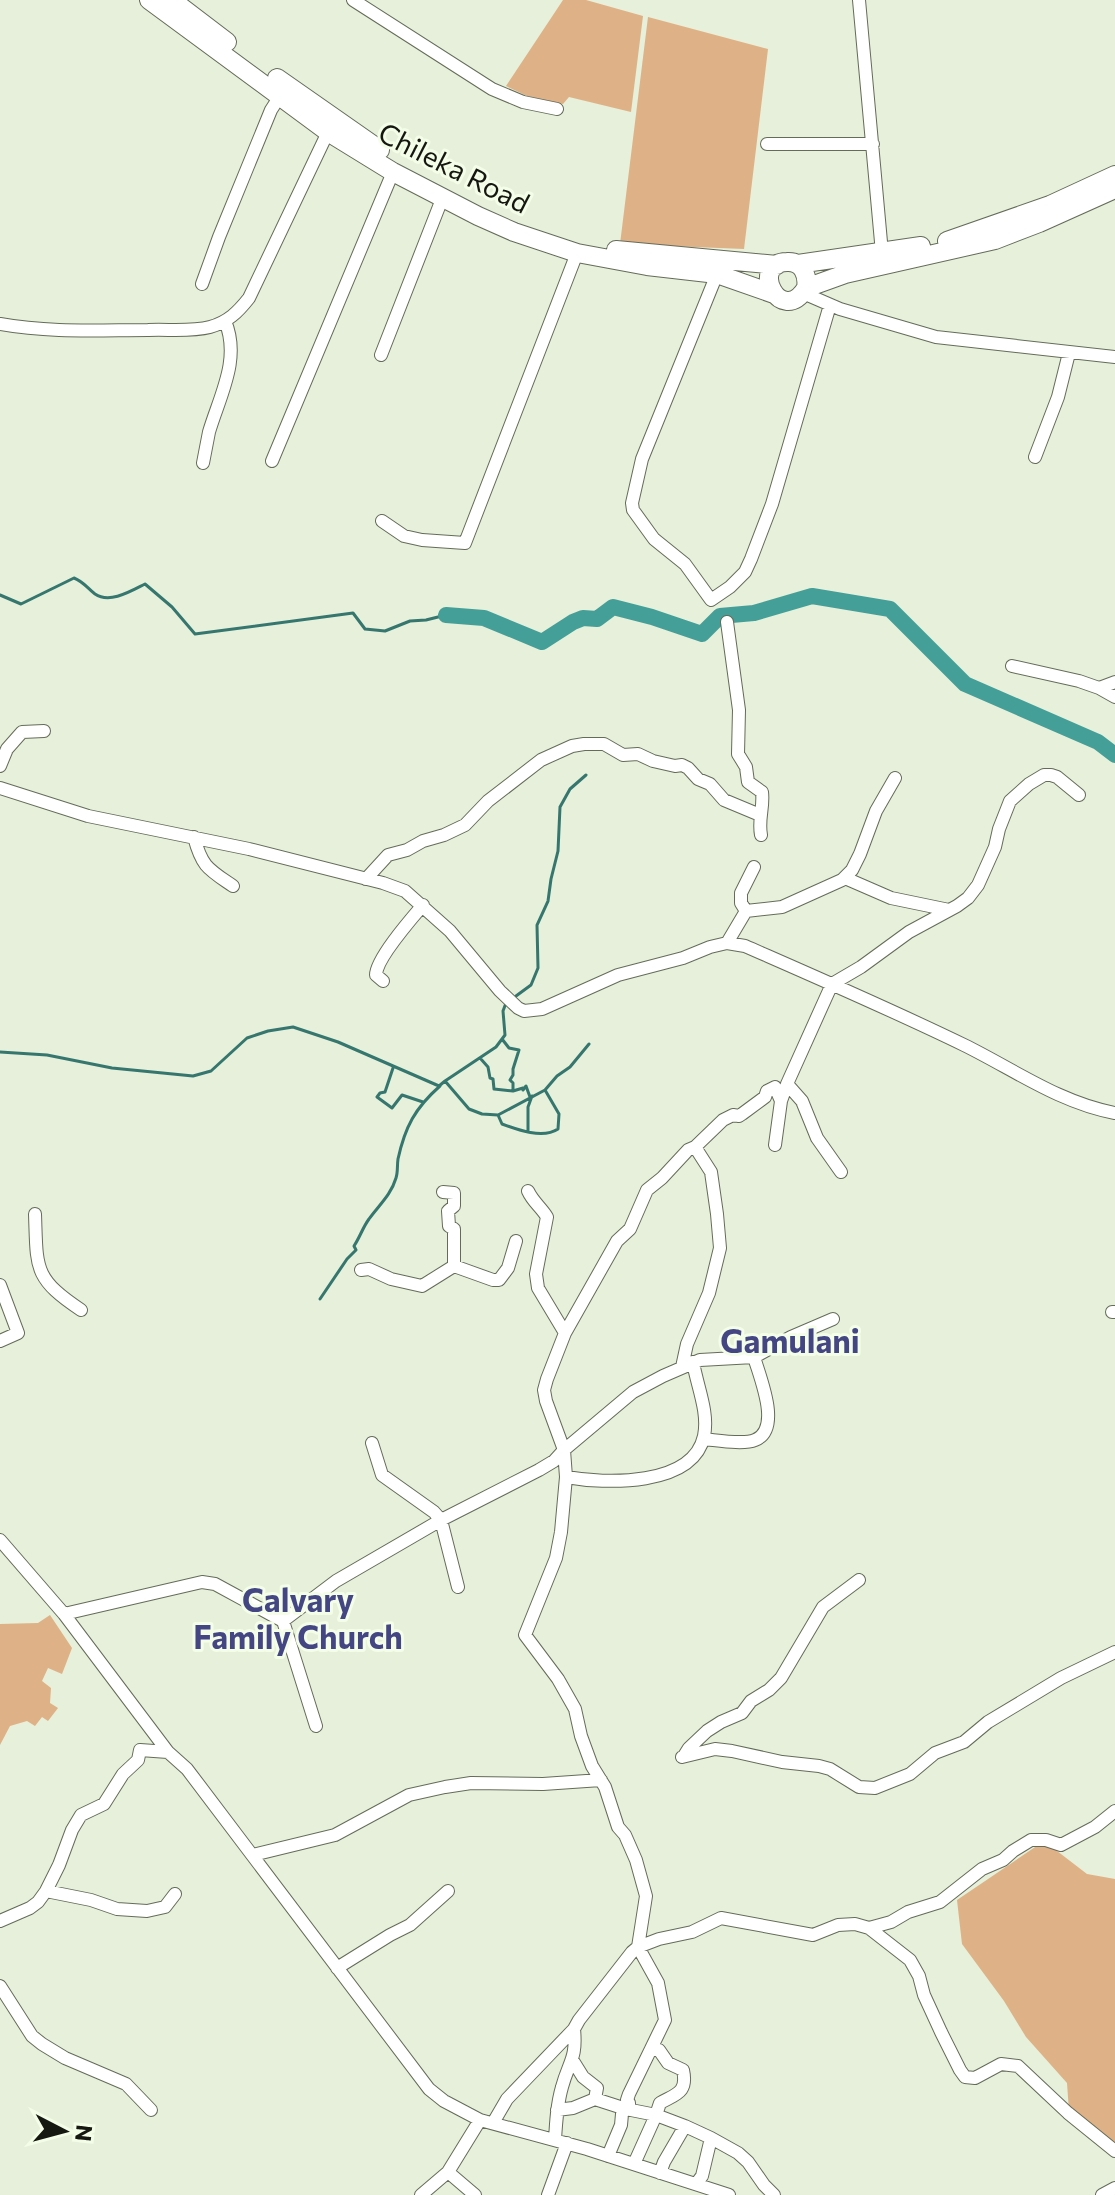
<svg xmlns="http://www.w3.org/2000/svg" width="1115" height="2195" viewBox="0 0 1115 2195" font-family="Commissioner,sans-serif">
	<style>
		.green { fill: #dfb186 }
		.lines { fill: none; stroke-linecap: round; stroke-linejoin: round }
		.stream { stroke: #35766e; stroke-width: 3 }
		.river { stroke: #439f97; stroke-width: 16 }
		.minor-casing { stroke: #646c59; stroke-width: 14 }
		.highway-casing { stroke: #646c59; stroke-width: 20 }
		.minor { stroke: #fff; stroke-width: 12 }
		.highway { stroke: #fff; stroke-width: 18 }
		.labels { text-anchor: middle; stroke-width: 6; stroke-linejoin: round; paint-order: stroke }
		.street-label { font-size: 28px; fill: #151810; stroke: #f4fde7 }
		.quarter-label { font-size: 32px; font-weight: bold; fill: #434683; stroke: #f4fde7 }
	</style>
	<rect width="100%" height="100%" fill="#e6f0da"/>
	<path class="green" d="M563,0H586L643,16L631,112L569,97L563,104L527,96L506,86Z
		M648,17L768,49L744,249L620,244Z
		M50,1615L72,1648L62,1674L48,1668L42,1681L51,1688L50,1703L58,1708L48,1721L42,1717L35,1726L27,1721L10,1726L0,1745V1624L38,1623Z
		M1044,1841L1087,1874L1115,1879V2144L1069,2111L1067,2083L1026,2037L1004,2001L962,1944L957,1900Z"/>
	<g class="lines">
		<path class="stream" d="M0,595L21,604L74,578C84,582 87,588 95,594C110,604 131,591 145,584L172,607L195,634L353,613L365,629L385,631L410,621L426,620L446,615
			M516,996L531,985L538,968L537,925L548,901L551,879L558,851L560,807L570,789L586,775
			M502,1039L509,1048L519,1050L513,1069V1075L510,1080L513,1083V1091
			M0,1052L47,1055L112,1068L193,1076L211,1071L247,1038L268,1031L293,1027L338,1042L439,1086L445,1081L469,1109L482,1114L498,1115L545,1090L557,1076L570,1067L589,1044
			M480,1058L488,1067L490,1078L493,1079L494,1089L513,1091L523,1088V1090L526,1086L530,1097
			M393,1068L385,1092L380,1093L377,1097L392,1108L402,1095L423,1102
			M445,1081L496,1047L505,1035L503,1011L506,1003
			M498,1115L502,1124C518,1130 543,1139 558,1129L559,1114L545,1090
			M528,1131V1107L532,1096
			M320,1299L347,1259L356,1250L354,1246C360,1237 363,1227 369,1219C379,1205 391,1195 396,1178C398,1172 397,1166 398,1159C405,1127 415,1108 440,1086"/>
		<path class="river" d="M446,615L484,618L542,642L573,622L583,618L597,619L613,607L652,617L702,634L720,616L754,613L812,596L890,609L965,684L1098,742L1115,755"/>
		<defs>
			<path id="minor" d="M353,0L492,89L523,102L557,109
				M859,0L882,253
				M767,144H873
				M717,274L642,459L632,503L633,510L654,539L685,564L711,600L730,587L745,572L751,559L772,504L830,305
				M202,284L219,237L271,110L280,96
				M803,293L840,309L936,337L1115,357
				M0,324C49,333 99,330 148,330C168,329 191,332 210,327C228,322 238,312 249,298L328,132
				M381,355L442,199
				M1035,457L1058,397L1069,353
				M272,461L393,172
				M203,463C205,453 207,442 209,432C220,395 241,359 225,321
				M382,521L404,536L422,540L465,543L577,253
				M727,622L739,710L738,754L746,767L748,782L762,792C764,807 758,819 761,835
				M1012,666L1079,681L1099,688L1115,697
				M1099,688L1115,682
				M0,766L7,749L22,732L44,731
				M0,788L88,816L249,849L383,883L405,891L450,931L500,991L518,1008L524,1011L542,1009L618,975L683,958L710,947L727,943L745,946C818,978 892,1010 964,1045C1013,1069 1060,1103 1115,1113
				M194,837C202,867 208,869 233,886
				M845,878L891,898L949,910
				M366,879L388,855L407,850L423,841L444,835L465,825L488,801L541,760L572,746L584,744H604L623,755L638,754L653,761L675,766L682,765L688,768L698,779L710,784L724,800L760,815
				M746,911L782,907L842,880L852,870L860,854L876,811L895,778
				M746,911L741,903V893L754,867
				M727,943L746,911
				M383,981L376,975C376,959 411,919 423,905
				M787,1084L802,1101L817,1138L841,1172
				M775,1145L781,1101L787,1084L832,984L861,967L909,932L957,906L968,898L978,885L995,847L999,829L1010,801L1029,784L1044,775H1051L1057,777L1079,795
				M528,1191C533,1202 541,1207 547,1217L536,1274L538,1288L565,1333
				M443,1192L454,1193V1206L448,1211L449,1226L454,1229V1266
				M35,1214C37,1268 33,1278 81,1310
				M361,1270L369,1269L391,1279L422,1286L454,1266L493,1280H499L508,1268L516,1241
				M0,1285L18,1333L0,1341
				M1112,1312H1115
				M682,1367L687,1344L709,1293L720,1248L717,1214L711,1172L695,1147
				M703,1439C716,1440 743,1445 755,1440C782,1429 760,1378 754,1357
				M372,1443L382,1475L434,1512L441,1520L458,1587
				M566,1477C605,1484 693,1487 704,1436C709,1412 697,1386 693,1362
				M0,1540L64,1614L168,1752L187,1769L429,2089L444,2101L480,2120L587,2149L729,2195
				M64,1614L202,1582L215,1584L283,1621L336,1581L441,1520L539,1470L554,1461L564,1450L633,1392L663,1376L700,1360L754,1357L791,1337L833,1319
				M283,1621L316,1726
				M684,1756L689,1748L707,1731L721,1722L742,1713L751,1701L769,1690L781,1678L823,1607L859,1580
				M682,1757L715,1749L732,1751L782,1762L819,1766L830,1769L859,1787L875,1788L910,1774L935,1753L964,1742L988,1722L1061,1678L1115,1652
				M253,1855L335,1835L409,1795L445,1787L471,1783L543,1784L601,1780
				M46,1891L91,1900L117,1909L147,1911L165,1907L175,1894
				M0,1921L30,1908L38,1902L46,1891L59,1865L72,1830L81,1815L104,1804L123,1774L138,1760L140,1750L168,1752
				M869,1928L891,1922L908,1912L940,1902L982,1869L1003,1860L1013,1851L1031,1840H1046L1061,1845L1095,1827L1115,1811
				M337,1968L390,1935L410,1925L448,1891
				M0,1986L32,2036L42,2044L65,2058L126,2084L151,2110
				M573,2061L583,2077L597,2088L595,2099
				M629,2109V2103L627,2100L629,2094L665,2020L658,1983L638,1947L646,1896L636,1860L625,1835L618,1827L605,1787L592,1766L581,1736L575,1709L558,1679L525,1635L556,1558L561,1532L566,1477L564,1450L546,1401L544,1390L547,1379L565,1333L617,1241L630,1229L647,1190L662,1178L688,1150L695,1147L723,1120L733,1115L739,1116L742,1114L765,1097L767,1091L775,1087L781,1101
				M557,2110L573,2108L595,2099L626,2109
				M493,2123L507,2099L574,2029L579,2020L632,1952L638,1947L659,1939L692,1932L721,1918L813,1935L838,1925L855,1924L869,1928L910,1960L919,1976L924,1995L941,2032L960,2070L965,2077L975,2078L1001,2064L1018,2066L1068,2113L1115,2151
				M555,2140C556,2122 557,2104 562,2087C569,2061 577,2059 574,2029
				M608,2156L621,2125L622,2114L626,2109L656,2115L660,2103C676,2094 688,2093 683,2070L668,2063L659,2050L651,2049
				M634,2164L656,2115L685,2126
				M448,2172L475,2195
				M660,2173L664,2162L685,2126L711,2138
				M696,2184L702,2176L711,2138L738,2153L748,2162L764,2185L774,2195
				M421,2195L448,2172L480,2120
				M548,2195L567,2143
				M1102,2195L1115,2188"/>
			<path id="highway" d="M149,0L328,132L393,172L478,216L514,232L577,253L647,266L717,274L774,294
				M172,0L227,42
				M277,78L380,150
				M947,241L1050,205L1115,175
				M616,250L777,265
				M798,264L921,246
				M806,288C808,276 803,261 787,262C748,263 781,328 806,288L845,274L995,240L1039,223L1115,189"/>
		</defs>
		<use href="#minor" class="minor-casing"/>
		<use href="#highway" class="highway-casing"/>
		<use href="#minor" class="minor"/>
		<use href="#highway" class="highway"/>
	</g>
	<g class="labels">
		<g class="street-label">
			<text transform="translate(454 168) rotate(27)" y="10">Chileka Road</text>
		</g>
		<g class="quarter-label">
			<text x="790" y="1353">Gamulani</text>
			<text x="298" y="1612">Calvary<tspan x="298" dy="37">Family Church</tspan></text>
		</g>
	</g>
	<g transform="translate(64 2131) rotate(96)" stroke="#f4fde7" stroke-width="6" paint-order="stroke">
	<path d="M0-6L14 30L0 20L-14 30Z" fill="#151810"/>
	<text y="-12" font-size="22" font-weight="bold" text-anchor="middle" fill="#151810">N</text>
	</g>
</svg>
